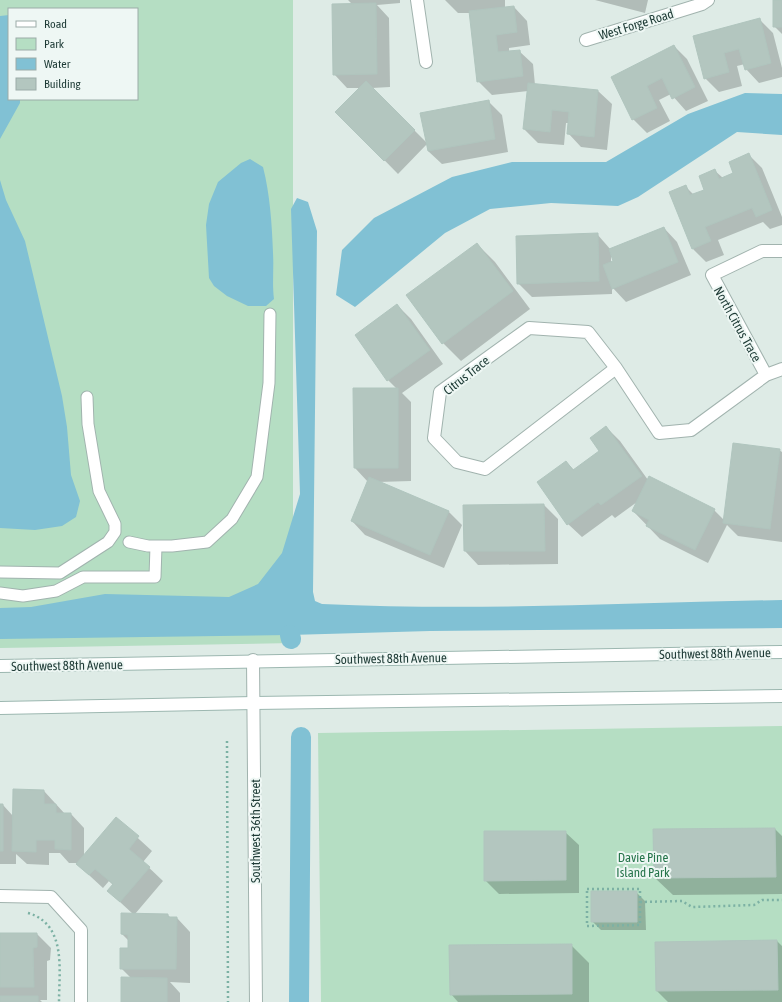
<svg xmlns="http://www.w3.org/2000/svg" width="782" height="1002" viewBox="0 0 782 1002" font-family="'Asap Condensed',sans-serif">
	<style>
		.green { fill: #b5dec3; fill-rule: evenodd }
		.water { fill: #81c1d4 }
		.shadow { fill: #0003; fill-rule: evenodd }
		.lines { fill: none; stroke-linecap: round; stroke-linejoin: round }
		.canal { stroke: #81c1d4; stroke-width: 20 }
		.building { fill: #b3c6bf; stroke: #b0c5be }
		.lane-casing { stroke: #a1b3ae; stroke-width: 13 }
		.street-casing { stroke: #a1b3ae; stroke-width: 14 }
		.secondary-casing { stroke: #9cb7b0; stroke-width: 14 }
		.path { stroke: #7cb1a4; stroke-width: 2.5; stroke-dasharray: 2 3; stroke-linecap: butt }
		.lane { stroke: #fff; stroke-width: 11 }
		.street { stroke: #fff; stroke-width: 12 }
		.secondary { stroke: #fff; stroke-width: 12 }
		.labels { text-anchor: middle; stroke-width: 4; stroke-linejoin: round; paint-order: stroke }
		.street-label { font-size: 13px; fill: #1e3b36; stroke: #eef7f4 }
		.park-label { font-size: 13px; fill: #26754b; stroke: #eef7f4 }
	</style>
	<rect width="100%" height="100%" fill="#deebe6"/>
	<path class="green" d="M0,0H293V643L0,648ZM9,9H137V99H9Z
		M782,726V1002H321L318,733Z"/>
	<path class="water" d="M9,15V99H20V103L0,139V16Z
		M745,93L782,94V135L737,132L638,197L618,206L551,203L490,209L445,233L355,307L336,295L342,250L374,218L452,177L512,162H606L688,114Z
		M250,159L263,167C270,194 272,225 273,253C274,269 272,283 274,299L266,306H248L227,296L214,286L209,278L206,225L209,204L218,182L241,163Z
		M0,180L6,200L25,241L62,396L67,427L71,475L80,501L76,517L62,526L35,530L0,528Z
		M297,198L308,202L317,231L313,592L315,601L322,604C475,611 629,603 782,600V628L430,631L290,635L0,639V608L31,607L105,594L229,597L258,584L282,553L300,494L291,209Z"/>
	<path class="shadow" d="M348,0H400V3L377,5L389,18L390,87L372,88L427,143L488,101L502,115L508,152L442,164L428,151L427,144L398,174L337,112L361,88H347L334,74L353,5Z
		M445,0H505V8L514,7L527,21L530,45L509,48V52L519,51L533,64L535,85L598,91L612,104L607,150L581,147L568,133L569,123H566L564,145L538,143L524,129L528,91L492,95L478,81L470,13H458Z
		M595,0H648L645,13Z
		M774,0H782V34L774,26Z
		M759,19L773,33L782,68V77L759,83L746,69L745,64L737,66L742,86L719,92L705,78L694,36Z
		M674,46L687,59L708,101L686,111L671,94L659,100L670,121L647,133L633,119L612,77Z
		M749,155L762,168L782,217V225L770,229L763,222L718,240L724,255L706,262L693,249L670,193L685,186L694,195L706,190L714,170L723,178L734,173Z
		M664,228L677,242L691,275L626,302L612,287V294L532,297L518,283L597,234L611,250ZM611,253L615,262L611,263Z
		M477,244L495,262L530,309L461,361L443,343Z
		M397,305L411,319L443,364L402,393L411,402V481L378,482L448,511L462,525L444,568L365,535L352,521L368,482L355,468L354,389H397L388,380Z
		M606,427L620,441L648,480L714,510L725,521L779,450L782,452V542L738,536L727,525L708,563L660,539L633,511L637,502L615,518L612,515L582,537L568,524L566,462L574,470L601,451Z
		M544,505L558,519V564L478,565L465,551L464,506Z
		M44,791L65,814H71L84,828V857L116,818L152,851L143,862L163,881L135,914L168,915L171,918H177L190,932V983L170,982L180,993V1002H122L131,978L121,968L129,949V941L122,934L133,914L108,891L113,885L109,881L103,888L77,864L79,863H69L60,853H49V865L27,864L16,854V864H0V805H3L13,816Z
		M775,829L782,836V894L673,895L655,878Z
		M565,832L579,845V893L499,894L485,880Z
		M636,892L645,901L646,930H601L592,921Z
		M37,934L51,948L50,960L47,961V1000H40L42,1002H0V948Z
		M777,941L782,946V1002H668L657,991L656,943Z
		M571,945L589,963V1002H458L451,994Z"/>
	<g class="lines">
		<path class="canal" d="M290,635L291,639
			M299,1002L301,737"/>
	</g>
	<path class="building" d="M773,0H782V27H773Z
		M376,3L377,74L333,75L332,4Z
		M514,6L517,32L496,35L498,52L520,50L523,76L477,82L469,11Z
		M760,18L771,63L745,70L739,49L724,53L729,72L704,79L693,36Z
		M674,45L695,87L672,99L662,78L647,86L657,108L632,120L611,77Z
		M366,81L415,130L384,161L335,112Z
		M528,83L598,90L594,137L567,134L569,112L552,110L550,132L523,129Z
		M489,100L495,139L428,151L420,113Z
		M749,153L772,210L756,217L752,208L705,227L711,241L692,249L669,192L686,185L690,195L704,190L699,176L715,169L719,179L733,173L729,162Z
		M664,227L678,262L612,289L603,265L613,261L609,249Z
		M598,233L599,281L517,284L516,236Z
		M477,243L513,291L442,344L406,295Z
		M397,304L430,350L387,381L355,335Z
		M353,388H398V468H354Z
		M606,426L642,476L601,505L598,502L567,525L537,482L566,461L573,470L599,451L590,438Z
		M733,443L780,449L770,529L723,523Z
		M649,476L715,509L695,550L646,526L649,520L632,511Z
		M369,477L449,511L430,555L351,521Z
		M544,504L545,551H464L463,505Z
		M13,789L44,790V804H56V813H71V850L55,849V840H36V852L12,851Z
		M0,804H3V851H0Z
		M116,817L139,836L129,849L150,867L120,902L107,891L113,884L95,869L89,875L76,864Z
		M775,828L776,877L654,878L653,829Z
		M484,831H566V880L484,881Z
		M591,891H637V922H591Z
		M121,913L168,914V917H177L176,969H120V948H128V935L121,934Z
		M0,933H37V947L33,948L34,987H0Z
		M777,940L778,990L656,991L655,942Z
		M572,944V994L450,995L449,945Z
		M121,977L167,978V1002H121Z
		M0,996H38V1002H0Z"/>
	<g class="lines">
		<defs>
			<path id="lane" d="M129,542L148,546H172L207,542L232,519L257,477L269,383L270,314
				M0,572L60,573L108,542L115,532V524L99,491L88,424L87,397
				M0,593L23,596L56,591L83,577H155L156,546"/>
			<path id="street" d="M417,0L426,62
				M586,40L702,4L708,0
				M529,328L588,332L616,368L485,469L457,462L434,438L440,392Z
				M616,368L659,433L691,430L766,375L782,369
				M766,375L712,275L762,251H782
				M253,660L256,1002
				M0,896L51,897L81,930V1002"/>
			<path id="secondary" d="M0,666L782,652
				M0,708L254,703L782,696"/>
		</defs>
		<use href="#lane" class="lane-casing"/>
		<use href="#street" class="street-casing"/>
		<use href="#secondary" class="secondary-casing"/>
		<path class="path" d="M227,741L228,1002
			M587,889H640V925L587,926Z
			M640,902L682,901L692,907L754,905L762,900H782
			M28,913C67,924 59,971 59,1002"/>
		<use href="#lane" class="lane"/>
		<use href="#street" class="street"/>
		<use href="#secondary" class="secondary"/>
	</g>
	<g class="labels">
		<g class="street-label">
			<text transform="translate(636 24) rotate(-17)" y="5">West Forge Road</text>
			<text transform="translate(738 324) rotate(61)" y="5">North Citrus Trace</text>
			<text transform="translate(466 375) rotate(-38)" y="5">Citrus Trace</text>
			<text transform="translate(715 653) rotate(-1)" y="5">Southwest 88th Avenue</text>
			<text transform="translate(391 658) rotate(-1)" y="5">Southwest 88th Avenue</text>
			<text transform="translate(67 665) rotate(-1)" y="5">Southwest 88th Avenue</text>
			<text transform="translate(255 831) rotate(-90)" y="5">Southwest 36th Street</text>
		</g>
		<g class="park-label">
			<text x="643" y="862">Davie Pine<tspan x="643" dy="15">Island Park</tspan></text>
		</g>
	</g>
	<rect x="8" y="8" width="130" height="92" fill="#eef7f4" stroke="#9baca8"/>
	<rect x="16" y="21" width="20" height="6" fill="#ffffff" stroke="#9baca8"/>
	<text x="44" y="28" font-size="12" fill="#1e3b36">Road</text>
	<rect x="16" y="38" width="20" height="12" fill="#b5dec3" stroke="#9baca8"/>
	<text x="44" y="48" font-size="12" fill="#1e3b36">Park</text>
	<rect x="16" y="58" width="20" height="12" fill="#81c1d4" stroke="#9baca8"/>
	<text x="44" y="68" font-size="12" fill="#1e3b36">Water</text>
	<rect x="16" y="78" width="20" height="12" fill="#b3c6bf" stroke="#9baca8"/>
	<text x="44" y="88" font-size="12" fill="#1e3b36">Building</text>
</svg>
